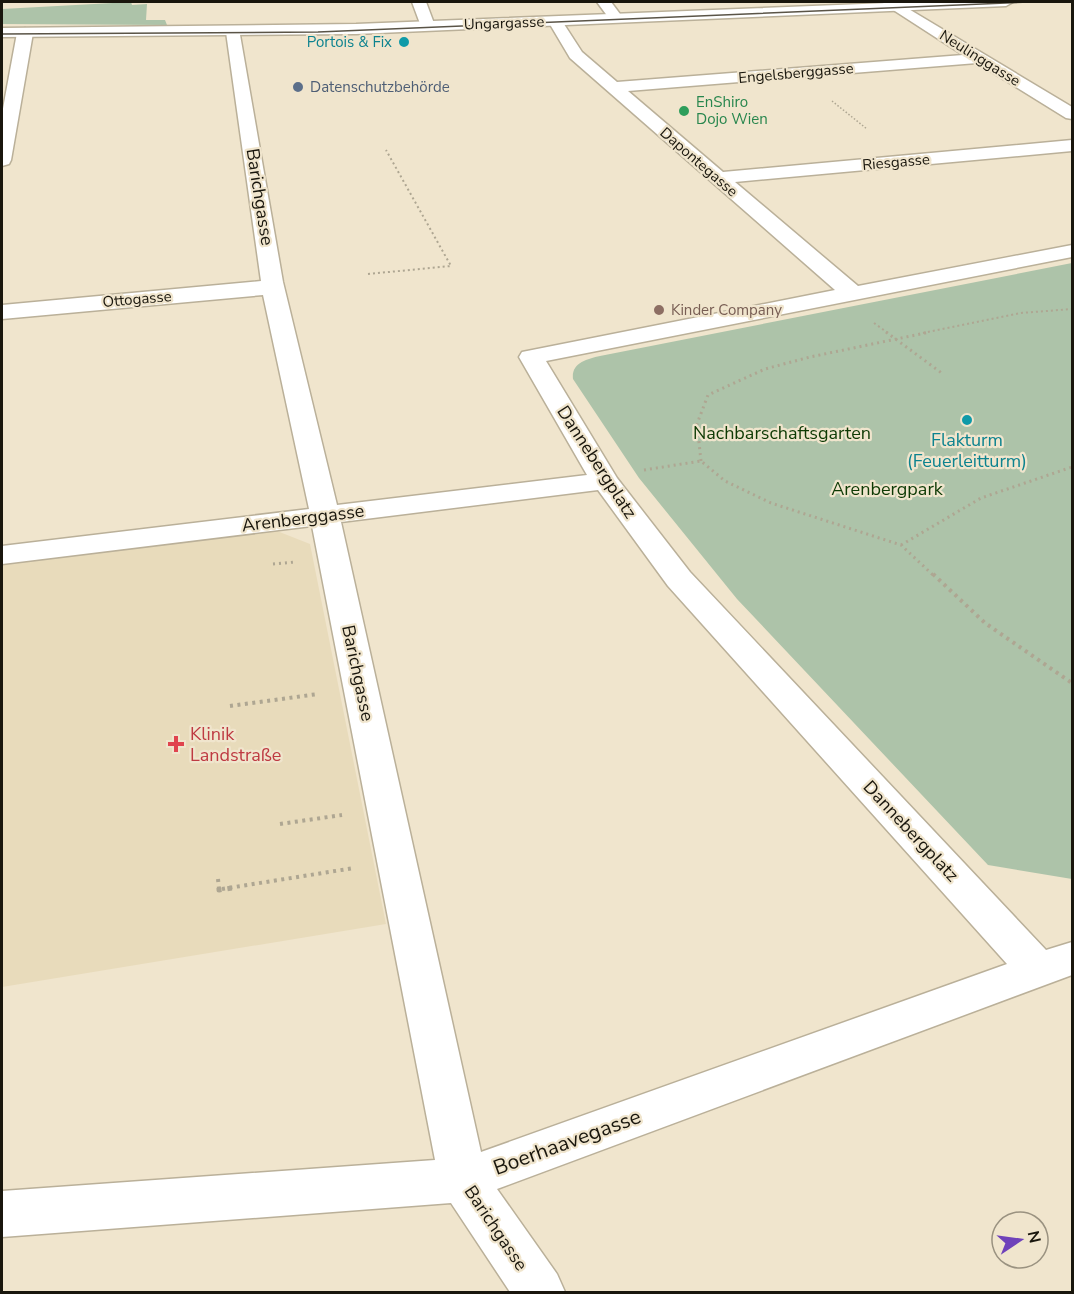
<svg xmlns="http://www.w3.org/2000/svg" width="1074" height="1294" viewBox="0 0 1074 1294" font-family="'Nunito Sans',sans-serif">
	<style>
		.built { fill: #e8dbbb }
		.green { fill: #adc3a9 }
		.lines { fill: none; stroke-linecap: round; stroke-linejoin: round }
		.minor-casing { stroke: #bab099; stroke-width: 3 }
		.major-casing { stroke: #bab099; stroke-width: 3 }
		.path-far4 { stroke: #aea692; stroke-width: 1.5; stroke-dasharray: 1.5 2; stroke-linecap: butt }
		.path-far3 { stroke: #aea692; stroke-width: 2; stroke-dasharray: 2 3; stroke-linecap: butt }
		.path-far2 { stroke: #aea692; stroke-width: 3; stroke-dasharray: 2 4; stroke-linecap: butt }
		.path-far1 { stroke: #aea692; stroke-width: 4; stroke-dasharray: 3 4.5; stroke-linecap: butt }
		.path { stroke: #aea692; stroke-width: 5; stroke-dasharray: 4.5 6; stroke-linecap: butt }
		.minor { fill: #fff; fill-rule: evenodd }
		.major { fill: #fff; fill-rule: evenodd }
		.tram { stroke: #5a5447; stroke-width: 1.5 }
		.culture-dot { fill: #0f9aa8; stroke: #f0e5cd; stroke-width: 2 }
		.service-dot { fill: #5c6f8a; stroke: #f0e5cd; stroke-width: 2 }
		.leisure-dot { fill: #2e9e5b; stroke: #f0e5cd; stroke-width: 2 }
		.education-dot { fill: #8d6e63; stroke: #f0e5cd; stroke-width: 2 }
		.health-dot { fill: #e0444e; stroke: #f0e5cd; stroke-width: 2 }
		.labels { text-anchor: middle; stroke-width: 4.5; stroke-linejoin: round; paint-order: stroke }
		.far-street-label { font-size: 15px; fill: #19160d; stroke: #f0e5cd }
		.far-culture-label { font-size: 15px; fill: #0d838f; stroke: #f0e5cd; text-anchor: end }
		.far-service-label { font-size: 15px; fill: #4e5e75; stroke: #f0e5cd; text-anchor: start }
		.far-leisure-label { font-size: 15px; fill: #27864d; stroke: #f0e5cd; text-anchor: start }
		.far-education-label { font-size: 15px; fill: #785e54; stroke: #f0e5cd; text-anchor: start }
		.street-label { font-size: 18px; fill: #19160d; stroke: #f0e5cd }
		.park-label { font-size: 18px; fill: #0d3a04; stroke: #f0e5cd }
		.culture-label { font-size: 18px; fill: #0d838f; stroke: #f0e5cd }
		.health-label { font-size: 18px; fill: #be3a42; stroke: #f0e5cd; text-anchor: start }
		.near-street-label { font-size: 21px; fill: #19160d; stroke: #f0e5cd }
	</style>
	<rect width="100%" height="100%" fill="#f0e5cd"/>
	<path class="built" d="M277,531L310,544L386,924L2,987V564Z"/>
	<path class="green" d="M131,2L132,5L147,4L146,20H165L167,25L2,24V9Z
		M1072,263V879L988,865L737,599L639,478L573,379C571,363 587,359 600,356Z"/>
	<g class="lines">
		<defs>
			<path id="minor" d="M412,2H426L435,26L432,29H422Z
				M597,2H611L623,18L616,22L611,21Z
				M881,2H897L1072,107V119L1066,118L977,63L628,91L723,172L1072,140V151L735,182L858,286L1072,245V257L546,361L617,478L690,572L1046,950L1072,942V975L497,1189L557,1274L565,1292H510L451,1203L2,1237V1191L435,1160L312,526L2,564V546L309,509L263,295L2,319V305L261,281L226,32L229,29H239L283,282L337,505L587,475L519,357L522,352L835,290L570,58L548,21L550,18H560L582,52L617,82L963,55ZM598,490L668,586L1007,964L481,1152L341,522Z
				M25,28L33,33L11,160L9,164L2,166V114L17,33Z"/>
			<path id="major" d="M913,2H1013L1006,6L356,34L2,37V28L356,24Z"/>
		</defs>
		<use href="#minor" class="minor-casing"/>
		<use href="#major" class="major-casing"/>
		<path class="path-far4" d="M832,101L867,129"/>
		<path class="path-far3" d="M368,274L451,266L386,150
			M874,323L888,333
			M923,333L1021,313L1072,309"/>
		<path class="path-far2" d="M886,332L943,374
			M701,461L697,424L708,395L765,369L810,357L930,332
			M644,470L701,461L725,481L771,503L901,545L934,576
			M901,545L981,498L1072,467
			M273,564L295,562"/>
		<path class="path-far1" d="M933,574L985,623L1072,683
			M230,706L318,694
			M280,824L342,815
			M218,879L219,889
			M222,889L354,868"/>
		<path class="path" d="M219,888V890L232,888"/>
		<use href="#minor" class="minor"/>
		<use href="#major" class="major"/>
		<path class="tram" d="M2,34L318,32L1029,2"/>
	</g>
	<g class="culture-dot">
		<circle cx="404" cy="42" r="6"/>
		<circle cx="967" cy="420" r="6"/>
	</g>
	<circle class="service-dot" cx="298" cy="87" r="6"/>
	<circle class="leisure-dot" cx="684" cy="111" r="6"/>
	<circle class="education-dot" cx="659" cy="310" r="6"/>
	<path class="health-dot" d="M173 735h6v6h6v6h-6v6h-6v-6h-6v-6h6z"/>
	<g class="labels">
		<g class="far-street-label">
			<text transform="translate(504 23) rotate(-2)" y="5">Ungargasse</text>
			<text transform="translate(980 58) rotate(32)" y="5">Neulinggasse</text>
			<text transform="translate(796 73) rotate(-5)" y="5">Engelsberggasse</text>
			<text transform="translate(699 162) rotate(41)" y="5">Dapontegasse</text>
			<text transform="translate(896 162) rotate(-5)" y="5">Riesgasse</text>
			<text transform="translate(137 299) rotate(-5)" y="5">Ottogasse</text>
		</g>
		<g class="far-culture-label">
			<text x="392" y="47">Portois &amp; Fix</text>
		</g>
		<g class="far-service-label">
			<text x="310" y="92">Datenschutzbehörde</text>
		</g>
		<g class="far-leisure-label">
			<text x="696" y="107">EnShiro<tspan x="696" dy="17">Dojo Wien</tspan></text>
		</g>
		<g class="far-education-label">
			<text x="671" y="315">Kinder Company</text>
		</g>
		<g class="street-label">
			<text transform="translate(260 197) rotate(81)" y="6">Barichgasse</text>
			<text transform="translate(597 462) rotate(57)" y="6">Dannebergplatz</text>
			<text transform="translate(303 518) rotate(-7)" y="6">Arenberggasse</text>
			<text transform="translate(358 673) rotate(78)" y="6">Barichgasse</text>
			<text transform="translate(911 831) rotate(47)" y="6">Dannebergplatz</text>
			<text transform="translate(496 1228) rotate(56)" y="6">Barichgasse</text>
		</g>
		<g class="park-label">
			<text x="782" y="439">Nachbarschaftsgarten</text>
			<text x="887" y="495">Arenbergpark</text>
		</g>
		<g class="culture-label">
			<text x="967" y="446">Flakturm<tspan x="967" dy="21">(Feuerleitturm)</tspan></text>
		</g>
		<g class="health-label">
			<text x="190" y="740">Klinik<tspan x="190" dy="21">Landstraße</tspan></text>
		</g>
		<g class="near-street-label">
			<text transform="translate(567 1142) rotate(-20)" y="7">Boerhaavegasse</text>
		</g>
	</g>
	<rect width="1074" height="1294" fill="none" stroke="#19160d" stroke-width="6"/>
	<g transform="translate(1020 1240) rotate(77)"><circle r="28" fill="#f0e5cd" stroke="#9a9280" stroke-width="1.5"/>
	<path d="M0-4.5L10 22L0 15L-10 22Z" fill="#6f42ba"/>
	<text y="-9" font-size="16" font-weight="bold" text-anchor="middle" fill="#19160d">N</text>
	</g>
</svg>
